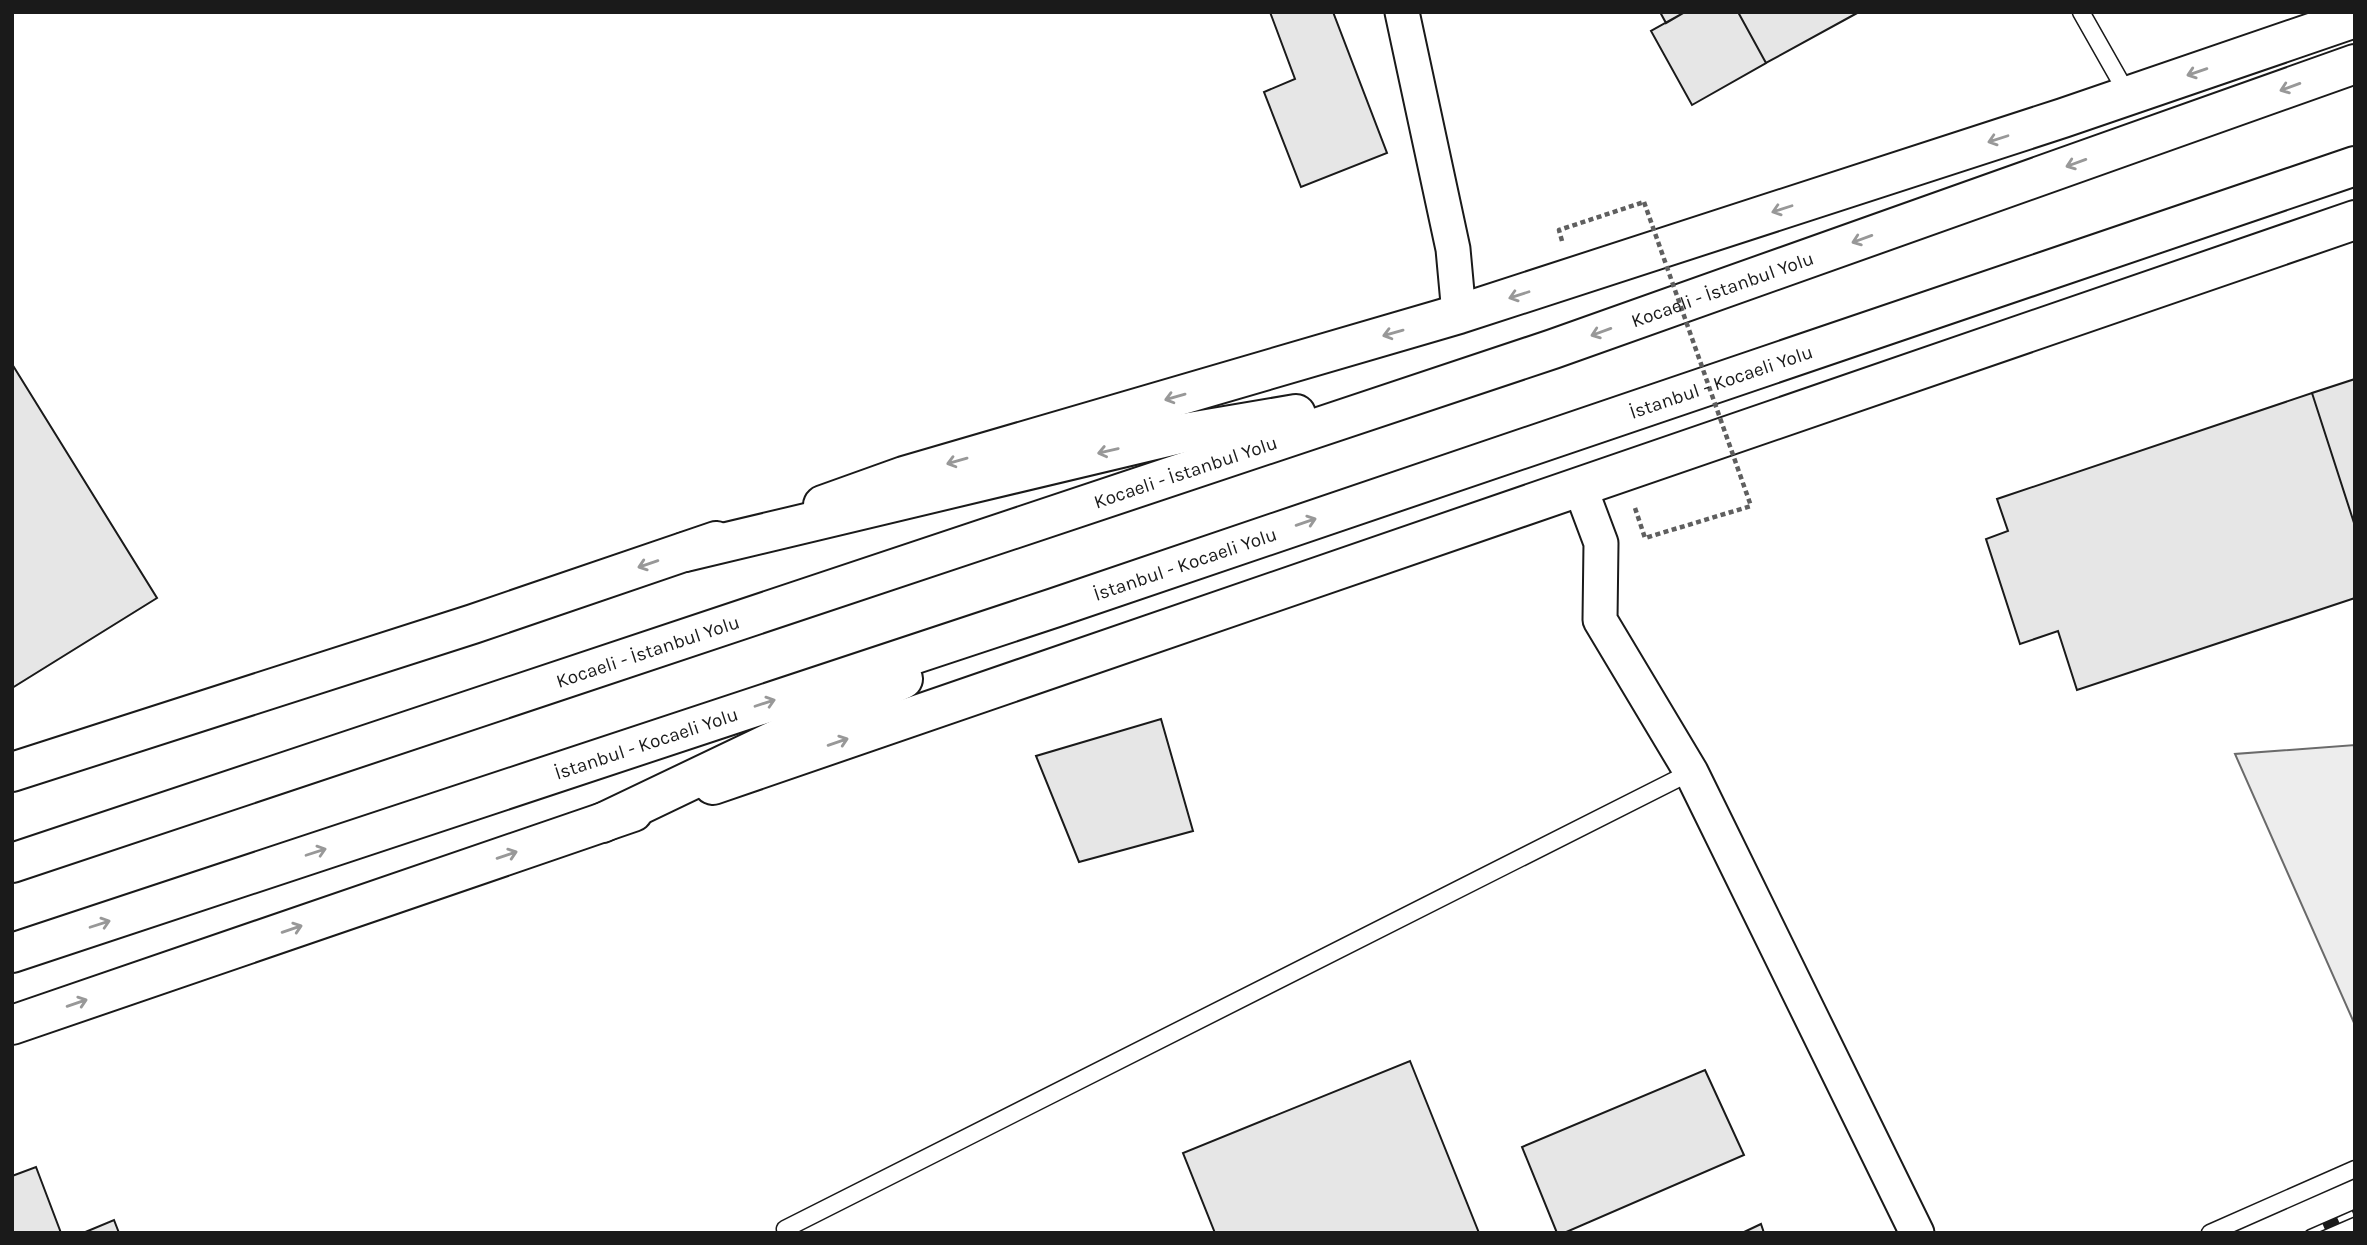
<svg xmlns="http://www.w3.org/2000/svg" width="2367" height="1245" viewBox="0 0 2367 1245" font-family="Karla,sans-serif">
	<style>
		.built { fill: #ededed; stroke: #6a6a6a; stroke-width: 2 }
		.building { fill: #e6e6e6; stroke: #1a1a1a; stroke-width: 2 }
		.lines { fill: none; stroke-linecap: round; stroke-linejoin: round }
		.lane-casing { stroke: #1a1a1a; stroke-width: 19 }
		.street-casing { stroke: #1a1a1a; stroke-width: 37 }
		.primary-casing { stroke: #1a1a1a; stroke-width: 42 }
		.highway-casing { stroke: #1a1a1a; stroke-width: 42 }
		.path { stroke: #5f5f5f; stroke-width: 4.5; stroke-dasharray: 5 3.5; stroke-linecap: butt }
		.lane { stroke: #fff; stroke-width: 16 }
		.street { stroke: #fff; stroke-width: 33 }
		.primary { stroke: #fff; stroke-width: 38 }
		.highway { stroke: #fff; stroke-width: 38 }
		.rail-casing { stroke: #1a1a1a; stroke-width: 8 }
		.rail { stroke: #fff; stroke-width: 5; stroke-dasharray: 16; stroke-linecap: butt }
		.path-bridge { stroke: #5f5f5f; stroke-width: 4.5; stroke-dasharray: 5 3.5; stroke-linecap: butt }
		.oneway { stroke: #989898 }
		.labels { text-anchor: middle; stroke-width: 5; stroke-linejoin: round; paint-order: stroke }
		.street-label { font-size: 19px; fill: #1a1a1a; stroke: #fff }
	</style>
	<rect width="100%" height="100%" fill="#fff"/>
	<path class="built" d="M2355,745V1025L2235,754Z"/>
	<path class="building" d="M1270,12H1333L1387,153L1301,187L1264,92L1295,79Z
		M1660,12H1685L1666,23Z
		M1685,12H1738L1766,63L1692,105L1651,31Z
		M1738,12H1859L1766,63Z
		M12,364L157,598L12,688Z
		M2355,379V526L2312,393Z
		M2312,393L2355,526V598L2077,690L2058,631L2020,644L1986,539L2008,531L1997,499Z
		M1161,719L1193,831L1079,862L1036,756Z
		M1410,1061L1479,1233H1215L1183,1153Z
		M1705,1070L1744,1155L1564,1233H1557L1522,1147Z
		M36,1167L61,1233H12V1176Z
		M114,1220L119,1233H83Z
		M1761,1224L1764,1233H1742Z"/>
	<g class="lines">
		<defs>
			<path id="lane" d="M2081,12L2128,95
				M785,1229L1691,772
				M2210,1233L2355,1169"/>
			<path id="street" d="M1402,12L1453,249L1459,314
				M1580,487L1601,543L1600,620L1691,772L1917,1233"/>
			<path id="primary" d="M823,505L904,476L1459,314L2063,118L2355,18
				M12,772L473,624L716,541
				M713,785L2355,220
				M12,1025L633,812"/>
			<g id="highway">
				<path d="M685,552L1184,433L1296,414"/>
				<path d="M602,823L903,679"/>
				<path id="s1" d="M12,863L1553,349L2355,64"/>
				<path id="s2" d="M12,953L1054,608L2355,166"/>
			</g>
		</defs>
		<use href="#lane" class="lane-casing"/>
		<use href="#street" class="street-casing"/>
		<use href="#primary" class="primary-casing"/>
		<use href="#highway" class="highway-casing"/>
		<path class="path" d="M1562,241L1559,230L1644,202
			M1635,508L1645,538L1751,506"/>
		<use href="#lane" class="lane"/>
		<use href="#street" class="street"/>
		<use href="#primary" class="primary"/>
		<use href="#highway" class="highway"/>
		<defs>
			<path id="rail" d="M2309,1233L2355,1213"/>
		</defs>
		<use href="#rail" class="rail-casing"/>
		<use href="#rail" class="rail"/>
		<path class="path-bridge" d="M1644,202L1751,506"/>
	</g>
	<defs><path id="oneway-shaft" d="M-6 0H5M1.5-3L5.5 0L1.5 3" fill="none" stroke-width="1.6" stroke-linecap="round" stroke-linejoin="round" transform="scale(1.75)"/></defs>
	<g class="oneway">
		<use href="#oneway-shaft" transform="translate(2197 72) rotate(161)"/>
		<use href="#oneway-shaft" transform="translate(2290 87) rotate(160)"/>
		<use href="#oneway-shaft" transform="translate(1998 139) rotate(162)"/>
		<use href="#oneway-shaft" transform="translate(2076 163) rotate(160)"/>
		<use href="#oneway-shaft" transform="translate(1782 209) rotate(162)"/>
		<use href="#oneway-shaft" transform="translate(1862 239) rotate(160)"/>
		<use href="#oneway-shaft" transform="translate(1519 295) rotate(162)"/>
		<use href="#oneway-shaft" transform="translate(1601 332) rotate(160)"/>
		<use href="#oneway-shaft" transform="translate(1393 333) rotate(164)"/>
		<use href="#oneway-shaft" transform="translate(1175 397) rotate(164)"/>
		<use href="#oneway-shaft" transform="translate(1108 451) rotate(167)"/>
		<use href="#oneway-shaft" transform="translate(957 461) rotate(164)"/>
		<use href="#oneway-shaft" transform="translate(1306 522) rotate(-19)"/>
		<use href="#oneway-shaft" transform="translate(648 564) rotate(161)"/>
		<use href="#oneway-shaft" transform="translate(765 703) rotate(-18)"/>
		<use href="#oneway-shaft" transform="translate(838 742) rotate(-19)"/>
		<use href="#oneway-shaft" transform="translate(316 852) rotate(-18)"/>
		<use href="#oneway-shaft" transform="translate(507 855) rotate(-19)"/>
		<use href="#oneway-shaft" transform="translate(100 924) rotate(-18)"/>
		<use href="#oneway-shaft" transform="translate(292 929) rotate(-19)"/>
		<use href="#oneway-shaft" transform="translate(77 1003) rotate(-19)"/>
	</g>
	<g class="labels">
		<g class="street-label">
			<text dy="7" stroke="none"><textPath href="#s1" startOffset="1804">Kocaeli - İstanbul Yolu</textPath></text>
			<text dy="7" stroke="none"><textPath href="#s2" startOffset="1802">İstanbul - Kocaeli Yolu</textPath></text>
			<text dy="7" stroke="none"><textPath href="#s1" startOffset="1237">Kocaeli - İstanbul Yolu</textPath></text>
			<text dy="7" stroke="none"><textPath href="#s2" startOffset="1236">İstanbul - Kocaeli Yolu</textPath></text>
			<text dy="7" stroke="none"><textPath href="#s1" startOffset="670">Kocaeli - İstanbul Yolu</textPath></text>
			<text dy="7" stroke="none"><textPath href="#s2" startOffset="668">İstanbul - Kocaeli Yolu</textPath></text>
		</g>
	</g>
	<rect width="2367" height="1245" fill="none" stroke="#1a1a1a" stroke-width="28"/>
</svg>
